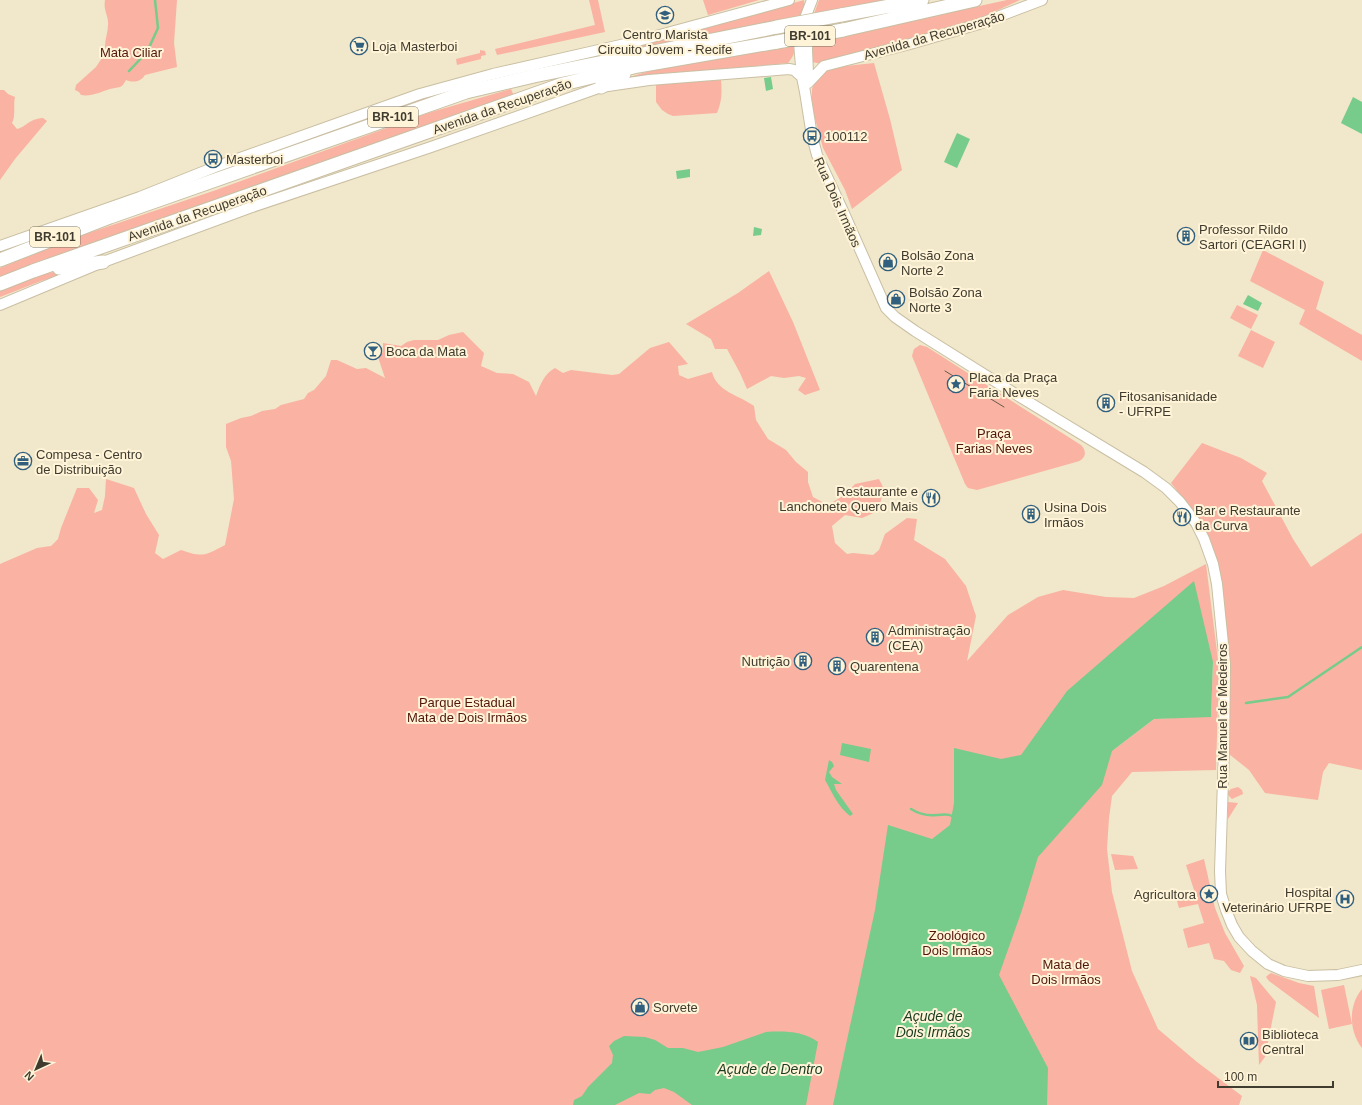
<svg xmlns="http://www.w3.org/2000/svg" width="1362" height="1105" viewBox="0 0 1362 1105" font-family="Arial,sans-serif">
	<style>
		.green { fill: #fab2a3; fill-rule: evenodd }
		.water { fill: #77cb8b }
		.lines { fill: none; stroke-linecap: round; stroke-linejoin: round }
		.stream { stroke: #77cb8b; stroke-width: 2.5 }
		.secondary-casing { stroke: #c9bfa3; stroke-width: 12 }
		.highway-casing { stroke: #c9bfa3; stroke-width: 15 }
		.secondary { stroke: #fff; stroke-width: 10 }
		.highway { stroke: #fff; stroke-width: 13 }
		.tram { stroke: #625c4d; stroke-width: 1 }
		.highway-bridge-casing { stroke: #c9bfa3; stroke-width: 15; stroke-linecap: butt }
		.highway-bridge { stroke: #fff; stroke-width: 13 }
		.labels { text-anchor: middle; stroke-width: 4; stroke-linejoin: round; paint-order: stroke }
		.shield { fill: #fff4d7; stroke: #797261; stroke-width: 1 }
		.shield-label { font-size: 12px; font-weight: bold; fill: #3f3b2f }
		.poi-label { font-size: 13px; fill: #3f3b2f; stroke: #fff4d7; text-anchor: start }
		.street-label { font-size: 13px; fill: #3f3b2f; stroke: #fff4d7 }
		.park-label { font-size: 13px; fill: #52150b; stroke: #fff4d7 }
		.water-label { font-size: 14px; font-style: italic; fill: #183b21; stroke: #fff4d7 }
	</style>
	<rect width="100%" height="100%" fill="#f1e7ca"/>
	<path class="green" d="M105,0H177L174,43L177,67L145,75C141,82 133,83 126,80C124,83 123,86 120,87C117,88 113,88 110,89C100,92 91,97 81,95L79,92L75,90L76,85L96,67L106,52C103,43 108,34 108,25C109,16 103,11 105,0Z
		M589,0H598L605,32L497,55L495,49L595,25Z
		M703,0H759L708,15Z
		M804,0L805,16L559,67L170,192L175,185L430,95L496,75L667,39Z
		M819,0H899L814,14Z
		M1007,0H1020L976,20L822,64L812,62L810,43Z
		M792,45C797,52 792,58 788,63L626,78L660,68Z
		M480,50L485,51L486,55L481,56V59L457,65L456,59L480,53Z
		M874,63L890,119L902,170L852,209L845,190L823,148L814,115L812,101V89L815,81L827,68Z
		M721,80C722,92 722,101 717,113L673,116L668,114L662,110L656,102V84Z
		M511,89L514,96L275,181L37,262L0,279V268L74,238L216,190L428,113Z
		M0,90H4L8,94L15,97C13,105 16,116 12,123L17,129C28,126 28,119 43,118L47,121L15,159L0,180Z
		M1263,250L1324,282L1316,309L1362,335V361L1299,324L1305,310L1250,281Z
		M75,270L41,281L0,297V289L34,274Z
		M769,271L793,322L820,390L805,395L798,390L806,378L799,376L784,378L771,376L747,389L740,373L727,349H715L711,339L686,324L738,293Z
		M1237,305L1258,315L1251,329L1230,318Z
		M1251,330L1275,342L1263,368L1238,356Z
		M463,332L484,353L481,366L497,373L513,374L529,382L536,396C540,385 544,374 555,368L563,373L571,370L612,375L619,374L650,348L669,342L688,364L678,366L679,375L688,379L712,372C717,392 739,395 754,406L756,420L768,439L786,450L796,462L808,472V482L813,497L828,505L846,494L855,484L879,479L884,489L878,511L862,518L845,515L832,526L835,543L847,554L853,553L873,555L879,550L885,534L907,518L917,519L914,540L945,559L966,586L976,616L967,661L1008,615L1038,597L1063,590L1106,597L1134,598L1164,586L1206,564L1219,668L1216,770L1132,772L1112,796L1109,818L1107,849L1112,892L1132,971L1158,1029L1197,1062L1242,1096L1239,1105H0V564L37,548L51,546L58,539L61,528L77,488H89L98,500L94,513L102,510L105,496L106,479L134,488L146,514L159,535L155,553L163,559L181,550C203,558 206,555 225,545L234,499L231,461L226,447V424L241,418L251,416L262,411L275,409L281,405L304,399L308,393L314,390L326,376L331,360H337L357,369L366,368L385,378L378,357L383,352V343L401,346L407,342L414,340H438L449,335ZM1213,662L1211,716L1154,719L1112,751Z
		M920,345L927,347L1081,445C1088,452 1085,460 1076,462L977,490L968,488L965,484L912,356L914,349Z
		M1202,443L1241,458L1267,473L1262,481L1293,539L1311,567L1362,533V770L1329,763L1323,772L1318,800L1265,793L1249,770L1224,750L1225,672L1221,575L1203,523L1171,483Z
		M1238,787L1242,790L1243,794L1232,799L1229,796L1227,793L1231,789Z
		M1228,802L1238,803L1228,819Z
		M1111,854L1133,856L1138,869L1115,870Z
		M1204,859L1215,908L1225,933L1244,966L1240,973L1231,970L1224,961L1214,959L1209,943L1188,948L1183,929L1204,923L1198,904L1179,908L1175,894L1194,890L1186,865Z
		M1271,973L1299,983L1314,986L1319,1018L1269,981L1266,977L1268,975Z
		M1250,976L1256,978L1276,1002L1265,1057L1259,1065L1257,1005Z
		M1344,985L1352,1024L1329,1029L1321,990Z
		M1362,989V1048C1349,1031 1348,1006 1362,989Z"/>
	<path class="water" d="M771,77L773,89L766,91L764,78Z
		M1353,97L1362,102V134L1341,123Z
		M957,133L970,139L957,168L944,162Z
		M690,169V177L677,179L676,171Z
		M754,227L762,229L761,235L753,236Z
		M1248,295L1262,303L1258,311L1243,304Z
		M1194,581L1213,662L1211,717L1154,719L1112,751L1102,785L1038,857L1022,910L999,975L1048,1068L1047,1105H833L875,910L888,825L932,839L950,825L954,803V748L1001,759L1021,755L1067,691Z
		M842,743L871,749L869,762L840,755Z
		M829,760L832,762L834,766L829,772L832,777L842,784H834L836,790L853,814L850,816C838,807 832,792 825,780Z
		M766,1032C784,1031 803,1031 818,1042L806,1105H692L674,1092L664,1088L655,1090L650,1094L639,1093L615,1105H573L574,1100L582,1096L588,1087L612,1063L613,1055L609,1046L614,1041L624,1036L645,1037L655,1040L668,1048H683L698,1052L723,1047Z"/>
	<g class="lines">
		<path class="stream" d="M129,71L147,52L158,28L155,0
			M1246,703L1288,697L1362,647
			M911,809C919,814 926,816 936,815C942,815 947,813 952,816"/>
		<defs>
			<path id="secondary" d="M812,0L802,26L799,43L802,77L805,92L812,136L817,155L843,211L886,308L895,317L915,331L1017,395L1144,472L1166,488L1180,502L1196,523L1204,539L1213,564L1217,584L1225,664L1224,750L1220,871L1221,894L1226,910L1232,925L1239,937L1252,951L1268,964L1284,971L1308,976L1338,975L1362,970
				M808,73L807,50L808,31
				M808,83L824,66L910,44L979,24L1042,0
				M0,246L140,197L215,167L420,94L493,74L634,42L789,0
				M0,305L103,262L249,208L431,147L601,87L649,80L789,69L794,70L802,77"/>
			<path id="highway" d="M841,15L922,0
				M843,30L975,0
				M601,87L624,74
				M0,260L110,217L466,92L534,76L777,27
				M59,268L103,262
				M0,284L33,271L563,84L638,66L777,42"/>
		</defs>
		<use href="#secondary" class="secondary-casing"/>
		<use href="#highway" class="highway-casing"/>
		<use href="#secondary" class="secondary"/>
		<use href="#highway" class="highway"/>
		<path class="tram" d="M945,371L1004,407"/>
		<defs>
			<path id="highway-bridge" d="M777,27L841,15
				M777,42L843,30"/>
		</defs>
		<use href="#highway-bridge" class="highway-bridge-casing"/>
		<use href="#highway-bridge" class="highway-bridge"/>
	</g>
	<defs>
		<symbol id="university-ring" viewBox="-11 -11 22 22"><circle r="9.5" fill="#fff4d7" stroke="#31607f" stroke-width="1.5"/><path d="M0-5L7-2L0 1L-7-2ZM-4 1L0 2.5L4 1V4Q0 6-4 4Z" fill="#31607f"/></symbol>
		<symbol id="supermarket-ring" viewBox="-11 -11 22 22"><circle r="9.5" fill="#fff4d7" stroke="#31607f" stroke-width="1.5"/><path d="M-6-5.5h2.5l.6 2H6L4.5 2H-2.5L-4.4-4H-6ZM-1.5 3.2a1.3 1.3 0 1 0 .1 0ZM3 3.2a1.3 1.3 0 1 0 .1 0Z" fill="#31607f"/></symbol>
		<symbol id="bus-ring" viewBox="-11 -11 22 22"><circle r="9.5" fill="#fff4d7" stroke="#31607f" stroke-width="1.5"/><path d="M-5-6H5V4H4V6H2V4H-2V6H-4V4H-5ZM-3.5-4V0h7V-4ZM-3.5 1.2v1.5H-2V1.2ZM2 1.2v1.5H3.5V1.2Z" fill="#31607f"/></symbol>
		<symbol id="building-ring" viewBox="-11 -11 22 22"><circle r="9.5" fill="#fff4d7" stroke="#31607f" stroke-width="1.5"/><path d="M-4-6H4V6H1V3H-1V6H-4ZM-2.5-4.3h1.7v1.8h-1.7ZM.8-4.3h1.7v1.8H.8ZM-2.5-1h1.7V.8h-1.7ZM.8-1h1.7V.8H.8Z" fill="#31607f"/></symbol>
		<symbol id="shop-ring" viewBox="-11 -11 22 22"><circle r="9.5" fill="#fff4d7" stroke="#31607f" stroke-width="1.5"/><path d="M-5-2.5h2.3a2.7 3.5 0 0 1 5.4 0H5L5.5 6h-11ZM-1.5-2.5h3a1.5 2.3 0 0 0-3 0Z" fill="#31607f"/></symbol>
		<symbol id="bar-ring" viewBox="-11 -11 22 22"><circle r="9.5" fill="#fff4d7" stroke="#31607f" stroke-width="1.5"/><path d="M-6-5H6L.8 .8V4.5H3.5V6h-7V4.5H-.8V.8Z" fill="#31607f"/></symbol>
		<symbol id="sight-ring" viewBox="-11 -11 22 22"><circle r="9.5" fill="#fff4d7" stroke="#31607f" stroke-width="1.5"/><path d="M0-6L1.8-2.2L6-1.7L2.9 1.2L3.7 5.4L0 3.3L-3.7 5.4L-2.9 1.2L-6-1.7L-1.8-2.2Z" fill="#31607f"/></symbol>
		<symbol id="office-ring" viewBox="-11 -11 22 22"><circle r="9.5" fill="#fff4d7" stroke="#31607f" stroke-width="1.5"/><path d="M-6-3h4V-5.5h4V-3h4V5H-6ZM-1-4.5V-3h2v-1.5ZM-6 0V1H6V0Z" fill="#31607f"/></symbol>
		<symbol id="restaurant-ring" viewBox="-11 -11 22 22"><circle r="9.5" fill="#fff4d7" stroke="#31607f" stroke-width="1.5"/><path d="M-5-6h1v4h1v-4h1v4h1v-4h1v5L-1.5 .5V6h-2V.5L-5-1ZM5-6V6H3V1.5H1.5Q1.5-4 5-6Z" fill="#31607f"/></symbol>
		<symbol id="hospital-ring" viewBox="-11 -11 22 22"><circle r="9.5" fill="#fff4d7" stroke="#31607f" stroke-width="1.5"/><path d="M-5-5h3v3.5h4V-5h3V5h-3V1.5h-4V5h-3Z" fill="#31607f"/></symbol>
		<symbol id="library-ring" viewBox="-11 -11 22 22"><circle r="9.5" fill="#fff4d7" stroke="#31607f" stroke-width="1.5"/><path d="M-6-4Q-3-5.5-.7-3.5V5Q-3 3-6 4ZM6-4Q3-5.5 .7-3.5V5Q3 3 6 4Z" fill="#31607f"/></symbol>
	</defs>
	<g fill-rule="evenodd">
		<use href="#university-ring" x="655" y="5" width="20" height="20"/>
		<use href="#supermarket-ring" x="349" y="36" width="20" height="20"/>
		<use href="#bus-ring" x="802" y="126" width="20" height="20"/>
		<use href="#bus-ring" x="203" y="149" width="20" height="20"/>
		<use href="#building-ring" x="1176" y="226" width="20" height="20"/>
		<use href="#shop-ring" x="878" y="252" width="20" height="20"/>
		<use href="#shop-ring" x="886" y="289" width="20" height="20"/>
		<use href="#bar-ring" x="363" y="341" width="20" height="20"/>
		<use href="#sight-ring" x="946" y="374" width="20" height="20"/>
		<use href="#building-ring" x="1096" y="393" width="20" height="20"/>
		<use href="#office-ring" x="13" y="451" width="20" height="20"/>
		<use href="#restaurant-ring" x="921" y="488" width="20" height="20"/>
		<use href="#building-ring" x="1021" y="504" width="20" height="20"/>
		<use href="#restaurant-ring" x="1172" y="507" width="20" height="20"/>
		<use href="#building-ring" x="865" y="627" width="20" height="20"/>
		<use href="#building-ring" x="793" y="651" width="20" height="20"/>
		<use href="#building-ring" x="827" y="656" width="20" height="20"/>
		<use href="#sight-ring" x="1199" y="884" width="20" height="20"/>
		<use href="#hospital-ring" x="1335" y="889" width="20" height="20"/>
		<use href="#shop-ring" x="630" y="997" width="20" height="20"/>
		<use href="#library-ring" x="1239" y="1031" width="20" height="20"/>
	</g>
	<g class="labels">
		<g class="shield">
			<rect x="785" y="26" width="50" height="20" rx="3"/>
			<rect x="368" y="107" width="50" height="20" rx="3"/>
			<rect x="30" y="227" width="50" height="20" rx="3"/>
		</g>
		<g class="shield-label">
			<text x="810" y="40">BR-101</text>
			<text x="393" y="121">BR-101</text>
			<text x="55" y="241">BR-101</text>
		</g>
		<g class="poi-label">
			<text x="665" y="39" text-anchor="middle">Centro Marista<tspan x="665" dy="15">Circuito Jovem - Recife</tspan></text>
			<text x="372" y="51">Loja Masterboi</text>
			<text x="825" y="141">100112</text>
			<text x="226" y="164">Masterboi</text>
			<text x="1199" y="234">Professor Rildo<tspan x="1199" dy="15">Sartori (CEAGRI I)</tspan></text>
			<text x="901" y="260">Bolsão Zona<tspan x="901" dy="15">Norte 2</tspan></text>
			<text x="909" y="297">Bolsão Zona<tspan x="909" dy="15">Norte 3</tspan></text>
			<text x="386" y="356">Boca da Mata</text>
			<text x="969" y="382">Placa da Praça<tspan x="969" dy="15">Faria Neves</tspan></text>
			<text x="1119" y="401">Fitosanisanidade<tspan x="1119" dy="15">- UFRPE</tspan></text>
			<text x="36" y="459">Compesa - Centro<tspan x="36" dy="15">de Distribuição</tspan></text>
			<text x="918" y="496" text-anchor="end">Restaurante e<tspan x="918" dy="15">Lanchonete Quero Mais</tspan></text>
			<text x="1044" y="512">Usina Dois<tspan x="1044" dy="15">Irmãos</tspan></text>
			<text x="1195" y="515">Bar e Restaurante<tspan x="1195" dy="15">da Curva</tspan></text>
			<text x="888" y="635">Administração<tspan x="888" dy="15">(CEA)</tspan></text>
			<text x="790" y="666" text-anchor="end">Nutrição</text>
			<text x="850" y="671">Quarentena</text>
			<text x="1332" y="897" text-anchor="end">Hospital<tspan x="1332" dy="15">Veterinário UFRPE</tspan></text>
			<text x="1196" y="899" text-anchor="end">Agricultora</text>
			<text x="653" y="1012">Sorvete</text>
			<text x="1262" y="1039">Biblioteca<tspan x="1262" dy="15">Central</tspan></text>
		</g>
		<g class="street-label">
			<text transform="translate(934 35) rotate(-16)" y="5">Avenida da Recuperação</text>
			<text transform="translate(502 106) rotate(-19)" y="5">Avenida da Recuperação</text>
			<text transform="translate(838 202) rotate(66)" y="5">Rua Dois Irmãos</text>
			<text transform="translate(197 213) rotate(-19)" y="5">Avenida da Recuperação</text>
			<text transform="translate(1222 716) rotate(-90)" y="5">Rua Manuel de Medeiros</text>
		</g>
		<g class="park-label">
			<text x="131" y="57">Mata Ciliar</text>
			<text x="994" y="438">Praça<tspan x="994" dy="15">Farias Neves</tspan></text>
			<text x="467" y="707">Parque Estadual<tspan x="467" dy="15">Mata de Dois Irmãos</tspan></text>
			<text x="957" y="940">Zoológico<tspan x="957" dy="15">Dois Irmãos</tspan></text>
			<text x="1066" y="969">Mata de<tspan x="1066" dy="15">Dois Irmãos</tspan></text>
		</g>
		<g class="water-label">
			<text x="933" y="1021">Açude de<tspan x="933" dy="16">Dois Irmãos</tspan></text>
			<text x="770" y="1074">Açude de Dentro</text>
		</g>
	</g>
	<g transform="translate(36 1069) rotate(224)" stroke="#fff4d7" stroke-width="3" paint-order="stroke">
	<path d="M0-3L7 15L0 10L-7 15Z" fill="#3f3b2f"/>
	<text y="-6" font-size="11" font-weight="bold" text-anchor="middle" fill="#3f3b2f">N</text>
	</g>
	<path d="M1218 1081v6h115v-6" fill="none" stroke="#3f3b2f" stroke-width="2"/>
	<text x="1224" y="1081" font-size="12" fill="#3f3b2f" stroke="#fff4d7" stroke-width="3" paint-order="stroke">100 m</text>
</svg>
